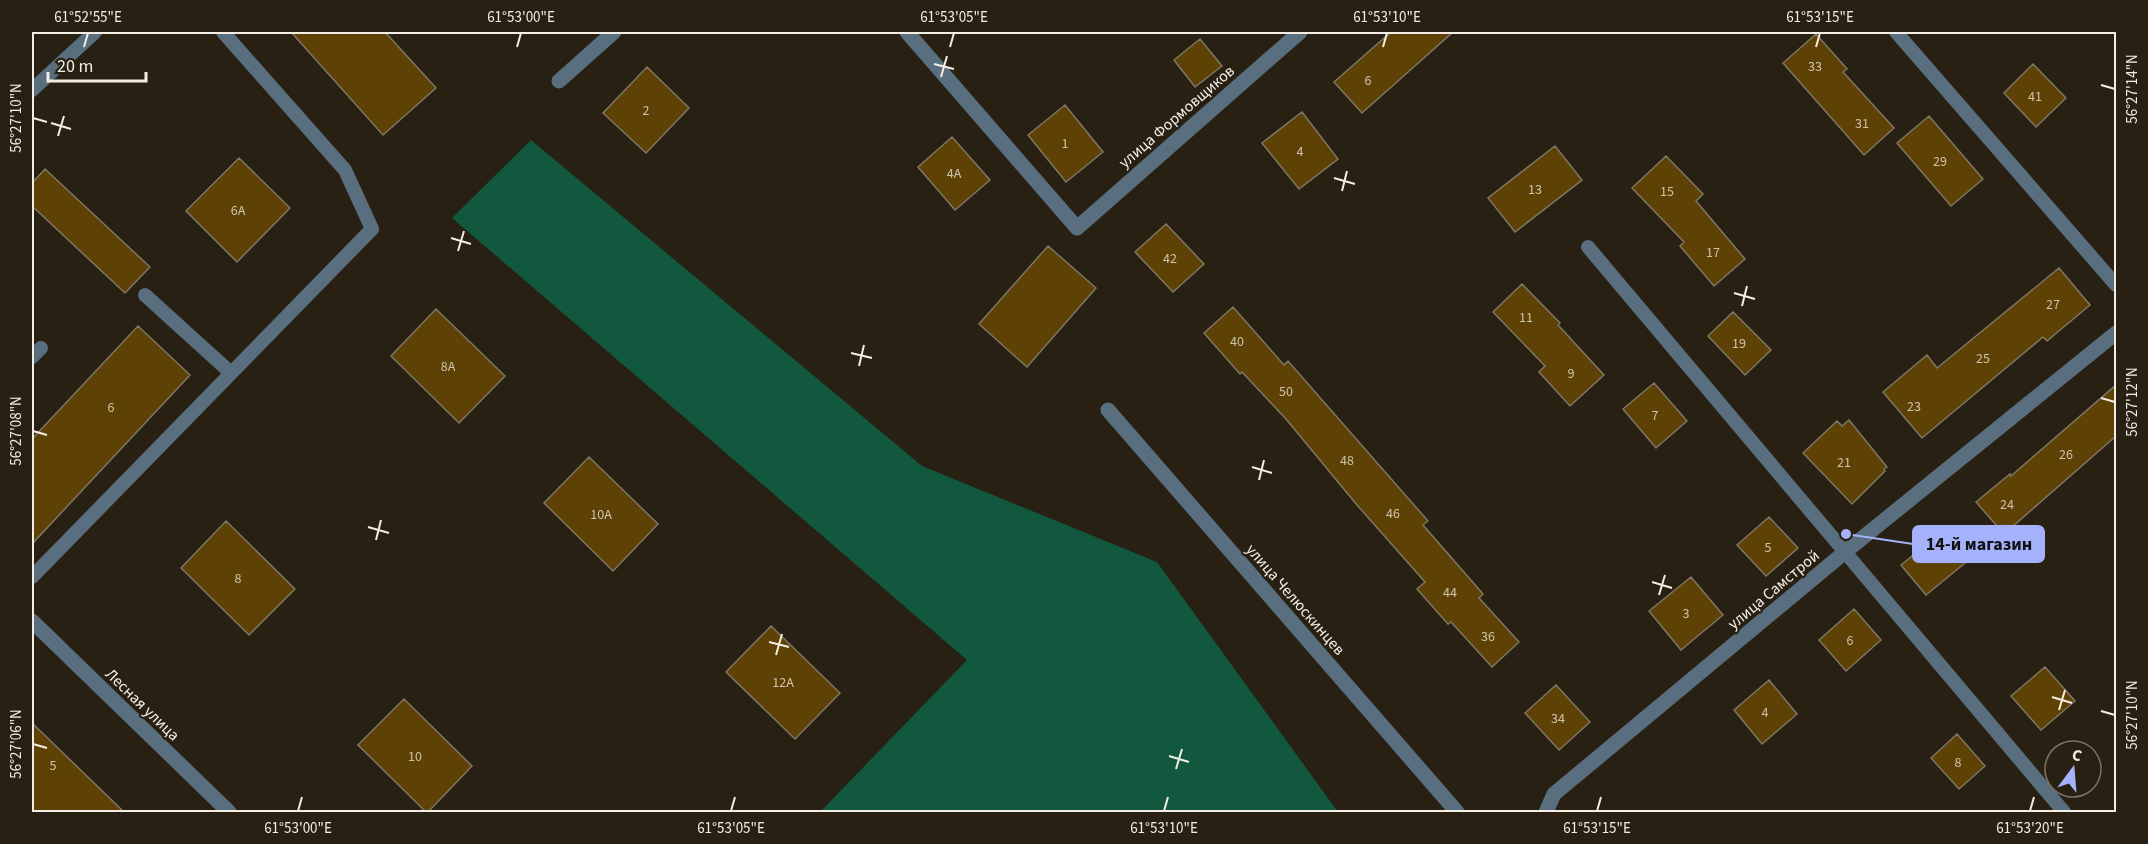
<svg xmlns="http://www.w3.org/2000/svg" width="2148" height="844" viewBox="0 0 2148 844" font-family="'Source Sans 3',sans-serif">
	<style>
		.forest { fill: #11583f }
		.building { fill: #5e4205; stroke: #7f7666; stroke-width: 1.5 }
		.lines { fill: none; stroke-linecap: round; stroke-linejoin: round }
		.lane { stroke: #596e7e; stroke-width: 14 }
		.street { stroke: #596e7e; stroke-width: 15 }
		.ticks { fill: none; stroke: #f3ede4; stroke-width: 2 }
		.labels { text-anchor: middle; stroke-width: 4.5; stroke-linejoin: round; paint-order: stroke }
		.number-label { font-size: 14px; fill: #cec2ac }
		.street-label { font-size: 16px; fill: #f3ede4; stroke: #282012 }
		.leader { fill: none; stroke: #a6b1fc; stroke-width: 2 }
		.callout-dot { fill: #a6b1fc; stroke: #282012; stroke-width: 2 }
		.callout { fill: #a6b1fc; stroke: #a6b1fc; stroke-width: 2 }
		.callout-label { font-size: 18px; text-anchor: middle; font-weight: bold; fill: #111 }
		.neatline { fill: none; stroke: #f3ede4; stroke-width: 2 }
		.ticks-label { font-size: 15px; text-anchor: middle; fill: #f3ede4 }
	</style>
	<rect width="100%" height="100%" fill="#282012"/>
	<path class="forest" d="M531,140L922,466L1157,562L1338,812H820L967,660L452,218Z"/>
	<path class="building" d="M291,32H385L436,88L383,135Z
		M1391,32H1453L1362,113L1334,82Z
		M1816,34L1847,69L1843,72L1894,128L1864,155L1783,63Z
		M1200,39L1222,66L1195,87L1174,60Z
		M2033,64L2066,98L2036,127L2004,93Z
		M647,67L689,108L646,153L603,113Z
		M1065,105L1103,152L1066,182L1028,135Z
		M1302,112L1338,159L1299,189L1262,143Z
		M1929,116L1983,179L1951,206L1897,143Z
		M952,137L990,180L955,210L918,167Z
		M1555,146L1582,180L1515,232L1488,198Z
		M1666,156L1703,194L1696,201L1745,259L1714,286L1680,246L1684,242L1632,188Z
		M239,158L290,208L237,262L186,211Z
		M45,169L150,267L125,293L32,206V183Z
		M1166,224L1204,264L1173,292L1135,252Z
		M1048,246L1096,288L1027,367L979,324Z
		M2059,268L2090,305L2047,341L2043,337L1922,438L1883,392L1927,355L1937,368Z
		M1522,284L1560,323L1558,325L1604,375L1570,406L1539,372L1545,366L1493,312Z
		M1233,307L1284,365L1288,361L1428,521L1423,525L1483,594L1479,598L1519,642L1492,667L1451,622L1448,624L1417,589L1425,582L1357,505L1286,419L1242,372L1240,374L1204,333Z
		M436,309L505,376L459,423L391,356Z
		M1733,312L1771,350L1745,375L1708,336Z
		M138,326L190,375L32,544V439Z
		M1654,383L1687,421L1656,448L1623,409Z
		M2116,385V436L2004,534L1976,502L2010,474L2011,476Z
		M1849,420L1887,467L1884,469L1885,471L1852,504L1803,453L1837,421L1842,426Z
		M589,457L658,524L613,571L544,503Z
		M1769,517L1798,548L1766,576L1737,545Z
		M226,521L295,589L249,635L181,568Z
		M1940,533L1965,563L1926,595L1901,565Z
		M1691,577L1723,615L1681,650L1649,611Z
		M1854,609L1881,640L1846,671L1819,640Z
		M771,626L840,693L795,739L726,672Z
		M2045,667L2075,701L2041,730L2011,696Z
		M1769,680L1797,714L1762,744L1734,710Z
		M1556,685L1590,722L1559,750L1525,713Z
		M404,699L472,766L427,813L358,745Z
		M32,723L125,813H32Z
		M1957,734L1985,766L1959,789L1931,758Z"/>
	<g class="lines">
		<path class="lane" d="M1896,32L2116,285
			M32,90L95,32
			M1588,247L2064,812
			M145,295L231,373
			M32,357L41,348
			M32,577L372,229L345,170L223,32"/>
		<path class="street" d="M907,32L1077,228L1300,32
			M559,81L614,32
			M1108,410L1457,812
			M32,621L229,812
			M1546,812L1554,794L1845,552L2116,333"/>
	</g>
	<path class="ticks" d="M84,47L88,33M517,47L521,33M950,47L954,33M1383,47L1387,33M1816,47L1820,33M934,64L954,69M941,77L947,56M2101,85L2115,89M33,118L47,122M51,123L71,129M58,136L64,116M1334,178L1355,184M1342,191L1347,171M451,238L471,244M458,251L464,231M1734,293L1755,299M1742,306L1747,286M851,353L872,358M859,366L864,345M2101,398L2115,402M33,431L47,435M1252,467L1272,473M1259,480L1264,460M368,527L389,533M376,540L381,520M1652,582L1672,588M1659,595L1665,575M769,642L789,647M776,655L782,634M2052,697L2072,703M2059,710L2065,690M2101,711L2115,715M33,744L47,748M1169,756L1189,762M1176,769L1182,749M298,811L302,797M731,811L735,797M1164,811L1168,797M1597,811L1601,797M2030,811L2034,797"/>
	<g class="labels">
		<g class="number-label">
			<text x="1815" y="71">33</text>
			<text x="1368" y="85">6</text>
			<text x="2035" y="101">41</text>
			<text x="646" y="115">2</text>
			<text x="1862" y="128">31</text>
			<text x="1065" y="148">1</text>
			<text x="1300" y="156">4</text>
			<text x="1940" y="166">29</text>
			<text x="954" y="178">4А</text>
			<text x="1535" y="194">13</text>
			<text x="1667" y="196">15</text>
			<text x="238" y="215">6А</text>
			<text x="1713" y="257">17</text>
			<text x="1170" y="263">42</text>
			<text x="2053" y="309">27</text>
			<text x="1526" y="322">11</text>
			<text x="1237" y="346">40</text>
			<text x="1739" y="348">19</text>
			<text x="1983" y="363">25</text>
			<text x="448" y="371">8А</text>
			<text x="1571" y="378">9</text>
			<text x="1286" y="396">50</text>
			<text x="1914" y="411">23</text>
			<text x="111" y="412">6</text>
			<text x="1655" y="420">7</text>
			<text x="2066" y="459">26</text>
			<text x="1347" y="465">48</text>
			<text x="1844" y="467">21</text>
			<text x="2007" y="509">24</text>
			<text x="1393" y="518">46</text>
			<text x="601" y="519">10А</text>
			<text x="1768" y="552">5</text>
			<text x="238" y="583">8</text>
			<text x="1450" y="597">44</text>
			<text x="1686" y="618">3</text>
			<text x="1488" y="641">36</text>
			<text x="1850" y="645">6</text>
			<text x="783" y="687">12А</text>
			<text x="1765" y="717">4</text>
			<text x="1558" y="723">34</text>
			<text x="415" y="761">10</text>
			<text x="1958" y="767">8</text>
			<text x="53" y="770">5</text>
		</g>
		<g class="street-label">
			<text transform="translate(1176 116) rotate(-41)" y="6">улица Формовщиков</text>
			<text transform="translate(1773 589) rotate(-40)" y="6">улица Самстрой</text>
			<text transform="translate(1296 599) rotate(49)" y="6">улица Челюскинцев</text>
			<text transform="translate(143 704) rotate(44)" y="6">Лесная улица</text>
		</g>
	</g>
	<path class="leader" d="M1846 534L1913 544"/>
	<circle class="callout-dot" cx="1846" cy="534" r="6"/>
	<rect class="callout" x="1913" y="526" width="131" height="36" rx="6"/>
	<g class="callout-label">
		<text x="1979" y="550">14-й магазин</text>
	</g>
	<rect width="2148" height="844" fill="none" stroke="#282012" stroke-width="66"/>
	<g transform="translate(2073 769) rotate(16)"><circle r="28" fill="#282012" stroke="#797266" stroke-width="1.5"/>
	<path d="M0-4.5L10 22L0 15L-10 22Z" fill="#a6b1fc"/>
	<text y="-9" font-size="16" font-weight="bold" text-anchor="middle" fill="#f3ede4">С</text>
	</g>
	<path d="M48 72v9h98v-9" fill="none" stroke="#f3ede4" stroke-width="3"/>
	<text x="57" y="72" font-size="18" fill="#f3ede4" stroke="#282012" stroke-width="4.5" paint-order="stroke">20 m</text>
	<rect x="33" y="33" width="2082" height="778" class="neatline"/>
	<g class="ticks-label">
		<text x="88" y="22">61°52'55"E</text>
		<text x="521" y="22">61°53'00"E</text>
		<text x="954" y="22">61°53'05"E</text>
		<text x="1387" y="22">61°53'10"E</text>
		<text x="1820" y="22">61°53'15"E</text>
		<text transform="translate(2132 89) rotate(-90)" y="5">56°27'14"N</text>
		<text transform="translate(16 118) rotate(-90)" y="5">56°27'10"N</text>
		<text transform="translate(2132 402) rotate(-90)" y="5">56°27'12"N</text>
		<text transform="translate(16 431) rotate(-90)" y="5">56°27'08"N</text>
		<text transform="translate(2132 715) rotate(-90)" y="5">56°27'10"N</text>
		<text transform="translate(16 744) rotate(-90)" y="5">56°27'06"N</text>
		<text x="298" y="833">61°53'00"E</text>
		<text x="731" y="833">61°53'05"E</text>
		<text x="1164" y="833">61°53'10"E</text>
		<text x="1597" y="833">61°53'15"E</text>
		<text x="2030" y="833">61°53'20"E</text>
	</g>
</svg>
